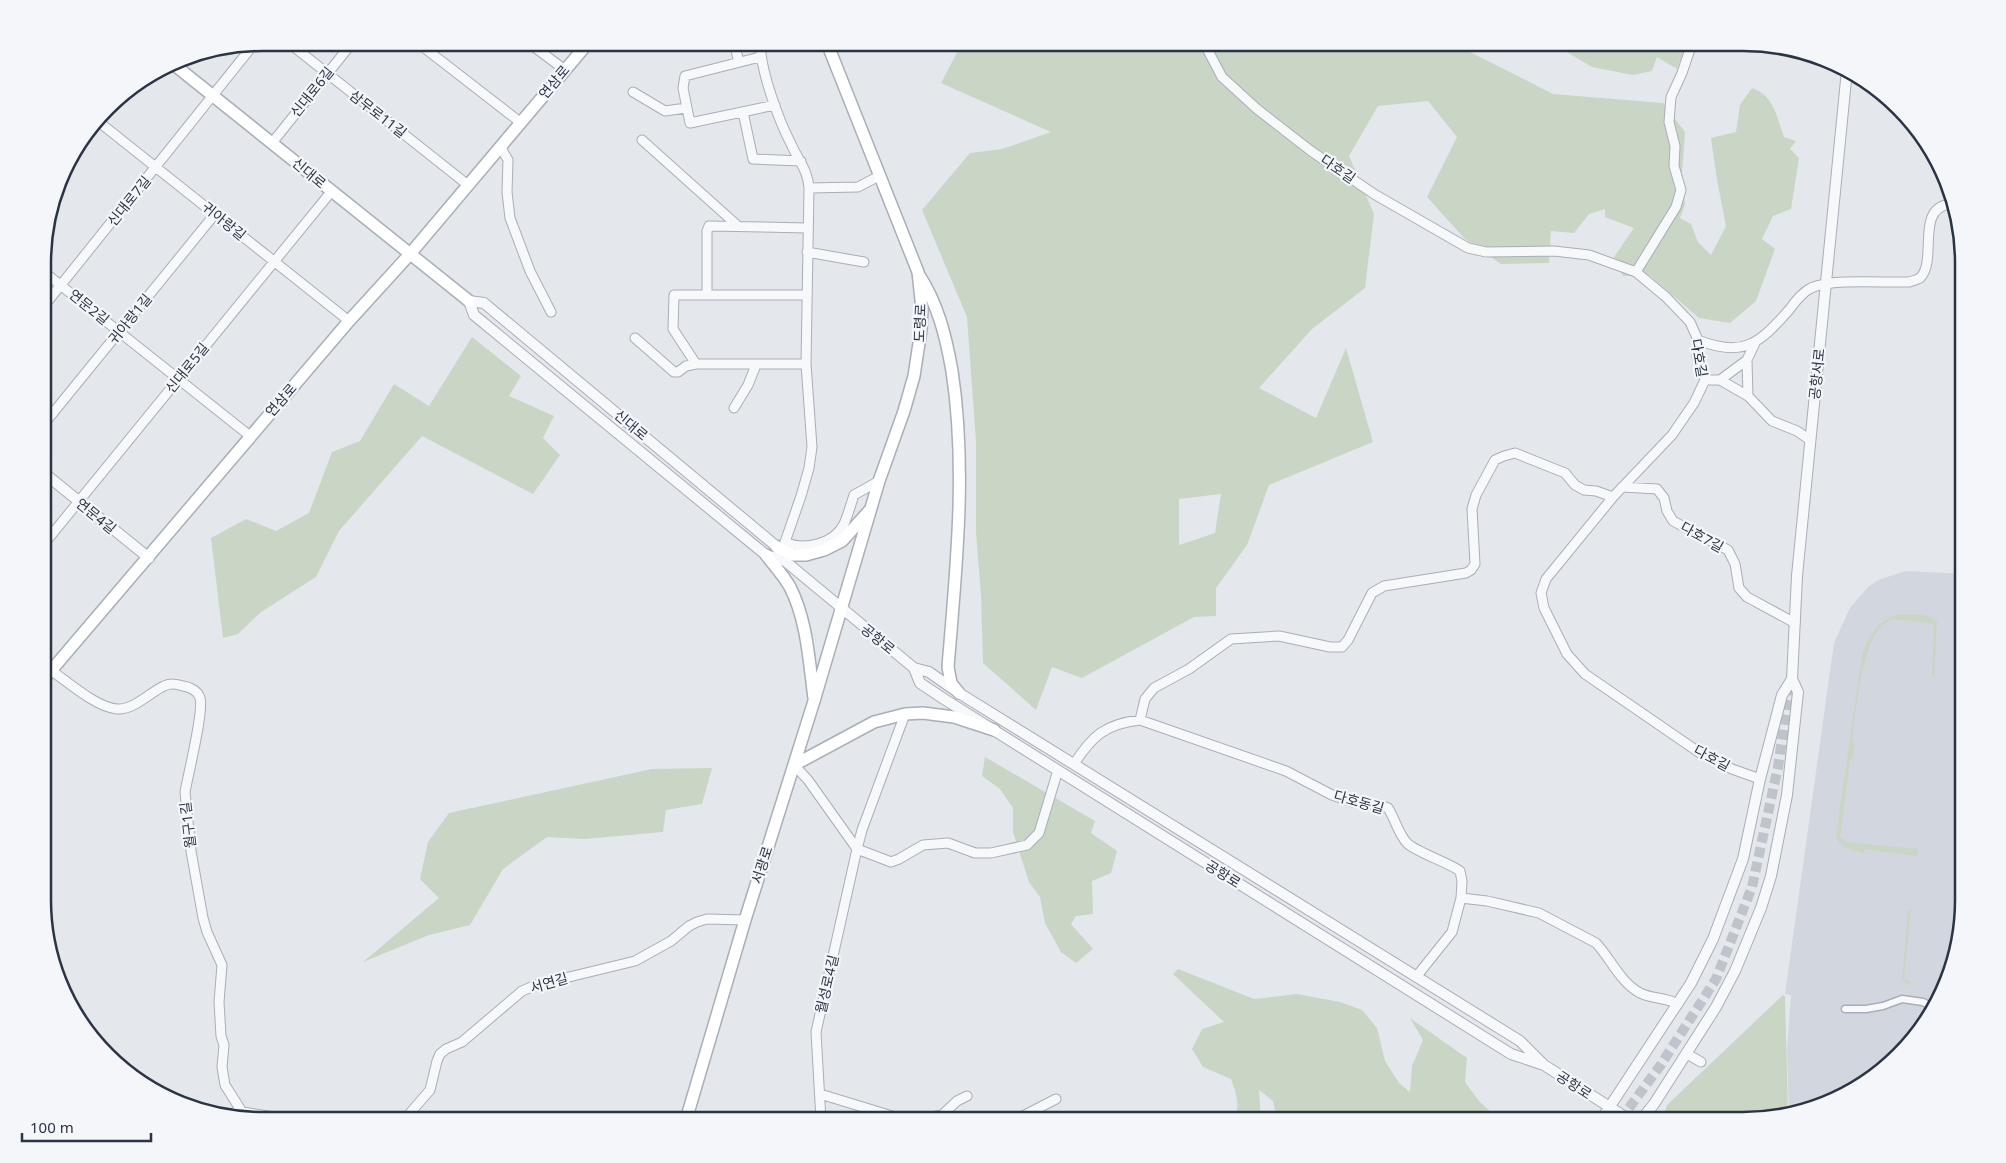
<svg xmlns="http://www.w3.org/2000/svg" width="2006" height="1163" viewBox="0 0 2006 1163" font-family="'Noto Sans','Noto Sans KR',sans-serif">
	<style>
		.built { fill: #d2d6de }
		.green { fill: #c9d6c5; fill-rule: evenodd }
		.lines { fill: none; stroke-linecap: round; stroke-linejoin: round }
		.tertiary-tunnel { stroke: #bfc3cb; stroke-width: 10; stroke-dasharray: 10 5; stroke-linecap: butt }
		.pedestrian-casing { stroke: #a9aeb7; stroke-width: 9 }
		.minor-casing { stroke: #a9aeb7; stroke-width: 11 }
		.tertiary-casing { stroke: #a9aeb7; stroke-width: 12 }
		.secondary-casing { stroke: #a9aeb7; stroke-width: 14 }
		.pedestrian { stroke: #f7f8fa; stroke-width: 6 }
		.minor { stroke: #f7f8fa; stroke-width: 9 }
		.tertiary { stroke: #f7f8fa; stroke-width: 10 }
		.secondary { stroke: #fff; stroke-width: 11 }
		.labels { text-anchor: middle; stroke-width: 4.5; stroke-linejoin: round; paint-order: stroke }
		.street-label { font-size: 14px; fill: #2b3445; stroke: #f4f6f9 }
		.rim { fill: none; stroke: #2b3445; stroke-width: 2.5 }
	</style>
	<rect width="100%" height="100%" fill="#e4e7ec"/>
	<path class="built" d="M1906,571L1963,574V914L1934,1010L1899,1056L1853,1091L1789,1110L1787,1050L1791,995L1785,994L1834,643L1850,608L1868,587L1878,580Z"/>
	<path class="green" d="M962,43H1460V47L1553,94L1663,103L1685,132L1682,173L1685,205L1680,218L1691,224L1698,242L1711,255L1726,226L1717,180L1711,138L1736,132L1740,105L1752,88C1774,95 1777,118 1784,137L1796,141L1790,149L1799,158L1791,209L1773,216L1762,239L1775,249L1756,301L1730,323L1699,318L1649,275L1623,276L1614,257L1634,228L1605,217V209L1589,214L1574,233L1551,231L1549,263L1501,264L1465,239L1427,197L1457,137L1428,101L1378,106L1349,156L1374,214L1365,288L1312,329L1259,388L1316,418L1346,348L1373,442L1269,485L1247,545L1216,588V616L1194,617L1082,678L1052,667L1036,710L983,663L981,596L976,532V442L967,317L922,210L970,153L1002,149L1051,132L941,83ZM1221,494L1215,533L1179,545V499Z
		M1558,43H1687L1677,69L1657,57L1652,71L1633,75L1592,67L1560,48Z
		M472,337L521,376L509,396L554,416L543,438L560,455L533,494L422,436L339,531L316,577L261,612L238,634L223,638L211,538L246,519L276,531L309,513L332,452L360,441L394,384L429,406Z
		M1901,614L1925,615L1937,621L1934,677H1932L1934,624L1894,619C1861,625 1857,711 1852,740L1855,743L1853,757L1850,761L1840,837L1846,842L1917,849L1918,853L1917,856L1865,849L1864,853C1853,850 1839,849 1836,835L1862,656C1868,636 1879,618 1901,614Z
		M985,757L1095,821L1091,833L1117,851L1111,873L1092,881L1093,914L1076,916L1071,924L1093,949L1076,963L1061,952L1045,923L1040,897L1029,882L1013,832V808L1000,789L982,776Z
		M712,768L702,804L666,810L663,832L584,839L547,837L503,869L470,925L429,935L363,962L439,898L420,879L428,842L449,813L652,769Z
		M1908,910H1911L1904,980L1911,981L1910,986L1902,980Z
		M1178,969L1254,999L1297,994L1340,1002L1362,1010L1377,1028L1385,1061L1399,1083L1410,1092L1412,1066L1423,1040L1410,1018L1467,1058L1465,1082L1479,1101L1495,1116V1120H1399L1395,1117L1386,1120H1277L1273,1101L1259,1090L1261,1120H1232C1242,1108 1236,1093 1231,1079L1203,1067L1192,1049L1202,1029L1224,1022L1173,974Z
		M1783,995L1785,996L1788,1111L1757,1120H1675L1665,1112L1667,1105Z"/>
	<g class="lines">
		<path class="tertiary-tunnel" d="M1620,1120L1660,1066L1716,979L1752,887L1778,767L1791,680"/>
		<defs>
			<path id="pedestrian" d="M1845,1009H1866L1883,1006L1902,999L1923,1002L1934,1008"/>
			<path id="minor" d="M289,43L468,185
				M418,43L520,122
				M529,43L565,70
				M734,43L739,62
				M760,43C761,72 778,119 792,146C799,161 808,171 809,188L806,364L812,447L809,468L801,496L785,542C804,551 834,544 844,524C848,515 851,504 854,495L879,481
				M1204,43L1222,77L1257,109L1311,151L1374,194L1468,248L1486,252L1554,251L1589,255L1636,272L1666,297L1690,322L1698,340L1697,356L1705,380L1694,403L1672,435L1613,497L1546,579L1541,593L1544,608L1567,654L1585,674L1700,753L1732,769L1760,779
				M760,57L685,76L683,88L690,123L775,105
				M633,92L665,111L686,108
				M743,112L753,159L801,161
				M99,122L349,321
				M642,140L738,226
				M272,143L352,43
				M500,146L508,160L507,192L510,218L530,271L551,312
				M809,188L858,187L879,176
				M807,252L864,262
				M44,272L250,436
				M1636,272L1676,207L1681,190L1674,166L1675,146L1669,122L1671,97L1682,73L1692,43
				M707,295V231L709,226L808,228
				M44,306L254,44
				M635,338L674,372H678L686,366L696,364H806
				M1698,340C1743,358 1759,344 1789,310C1794,303 1803,292 1811,288C1834,278 1882,283 1909,282C1912,281 1917,280 1920,278C1938,260 1915,210 1949,204
				M696,364L673,329L674,295H807
				M1705,380H1720L1748,396L1772,421L1797,431L1810,440
				M1720,380L1747,360
				M1748,396L1747,360L1755,343
				M734,408L748,385L756,365
				M44,424L215,214
				M1622,487L1657,489L1664,498L1667,511L1673,521L1728,550L1735,564L1739,588L1747,597L1795,623
				M44,544L331,192
				M52,671C69,683 96,707 117,709C134,710 149,693 164,686C171,683 176,684 183,686C190,687 198,691 200,698C204,711 188,775 185,792L191,851L203,918L207,932L222,965L219,1002L221,1036L224,1045L222,1067L225,1085L242,1112
				M905,714L862,830L857,849L891,862L899,859L923,845L948,843L975,853H991L1027,845L1039,833L1058,770
				M1140,720L1145,699L1154,688L1189,669L1231,639L1279,636L1330,647H1342L1348,640L1372,593L1384,586L1466,573L1471,570L1475,564L1472,509L1476,495L1495,460L1504,456L1515,453L1565,473L1575,485L1584,490L1596,491L1613,497
				M1074,764C1092,736 1105,724 1140,720L1286,771L1332,795L1353,802L1380,805L1388,808C1395,819 1398,833 1407,843C1416,852 1447,862 1460,871L1462,881L1461,898L1487,901L1539,913L1596,943C1611,959 1620,982 1640,993C1652,999 1665,997 1678,1004
				M794,765L808,780L857,849L816,1032L821,1120
				M1416,977L1452,932L1461,898
				M1687,1054L1701,1062
				M820,1094L902,1119L914,1120L942,1115L957,1101L967,1096
				M232,1116L236,1111L294,1120
				M404,1120L430,1090L437,1061L440,1054L446,1049L462,1042L522,991L536,985L635,961L671,941L689,926L697,922L707,919L745,920
				M1015,1120L1056,1099"/>
			<path id="tertiary" d="M44,473L149,558
				M785,561L766,555L474,315L469,301L484,303L776,546L785,561L914,668L929,672L959,693L1520,1041L1544,1065L1630,1120
				M914,668L920,683L944,699L1511,1054L1541,1064
				M1601,1120L1691,983L1713,939L1743,859L1760,779L1782,695L1792,679L1797,576L1847,70
				M1641,1120L1654,1104L1716,1007L1735,971L1761,908L1771,876L1787,795L1798,692L1792,679"/>
			<path id="secondary" d="M172,63L469,301
				M919,275C938,304 946,337 952,371C967,469 956,569 948,667L951,683L959,693
				M776,546L793,555H806L824,550L842,541L869,511
				M766,555C774,565 784,576 790,587C807,620 809,661 814,698
				M44,679L349,321L410,254L588,43
				M794,765L874,722L905,714L923,713L954,717L994,730
				M686,1120L745,920L814,701L879,481L904,411L914,376L921,330L922,309L918,272L827,43"/>
		</defs>
		<use href="#pedestrian" class="pedestrian-casing"/>
		<use href="#minor" class="minor-casing"/>
		<use href="#tertiary" class="tertiary-casing"/>
		<use href="#secondary" class="secondary-casing"/>
		<use href="#pedestrian" class="pedestrian"/>
		<use href="#minor" class="minor"/>
		<use href="#tertiary" class="tertiary"/>
		<use href="#secondary" class="secondary"/>
	</g>
	<g class="labels">
		<g class="street-label">
			<text transform="translate(554 82) rotate(-50)" y="5">연삼로</text>
			<text transform="translate(312 92) rotate(-51)" y="5">신대로6길</text>
			<text transform="translate(378 114) rotate(38)" y="5">삼무로11길</text>
			<text transform="translate(1338 169) rotate(34)" y="5">다호길</text>
			<text transform="translate(309 173) rotate(40)" y="5">신대로</text>
			<text transform="translate(129 201) rotate(-51)" y="5">신대로7길</text>
			<text transform="translate(224 221) rotate(39)" y="5">귀아랑길</text>
			<text transform="translate(89 307) rotate(39)" y="5">연문2길</text>
			<text transform="translate(130 319) rotate(-51)" y="5">귀아랑1길</text>
			<text transform="translate(920 323) rotate(-88)" y="5">도령로</text>
			<text transform="translate(1699 358) rotate(80)" y="5">다호길</text>
			<text transform="translate(187 368) rotate(-51)" y="5">신대로5길</text>
			<text transform="translate(1817 374) rotate(-84)" y="5">공항서로</text>
			<text transform="translate(281 400) rotate(-49)" y="5">연삼로</text>
			<text transform="translate(631 425) rotate(40)" y="5">신대로</text>
			<text transform="translate(96 516) rotate(39)" y="5">연문4길</text>
			<text transform="translate(1702 537) rotate(29)" y="5">다호7길</text>
			<text transform="translate(878 639) rotate(39)" y="5">공항로</text>
			<text transform="translate(1712 758) rotate(28)" y="5">다호길</text>
			<text transform="translate(1359 802) rotate(16)" y="5">다호동길</text>
			<text transform="translate(188 825) rotate(-97)" y="5">월구1길</text>
			<text transform="translate(762 865) rotate(-72)" y="5">서광로</text>
			<text transform="translate(1223 874) rotate(32)" y="5">공항로</text>
			<text transform="translate(549 983) rotate(-16)" y="5">서연길</text>
			<text transform="translate(827 984) rotate(-77)" y="5">월성로4길</text>
			<text transform="translate(1574 1085) rotate(33)" y="5">공항로</text>
		</g>
	</g>
	<path d="M0 0H2006V1163H0ZM263 51H1743A212 212 0 0 1 1955 263V900A212 212 0 0 1 1743 1112H263A212 212 0 0 1 51 900V263A212 212 0 0 1 263 51Z" fill="#f4f6f9" fill-rule="evenodd"/>
	<path class="rim" d="M263 51H1743A212 212 0 0 1 1955 263V900A212 212 0 0 1 1743 1112H263A212 212 0 0 1 51 900V263A212 212 0 0 1 263 51Z"/>
	<path d="M22 1133v8h129v-8" fill="none" stroke="#2b3445" stroke-width="2.5"/>
	<text x="30" y="1133" font-size="15" fill="#2b3445" stroke="#f4f6f9" stroke-width="4" paint-order="stroke">100 m</text>
</svg>
